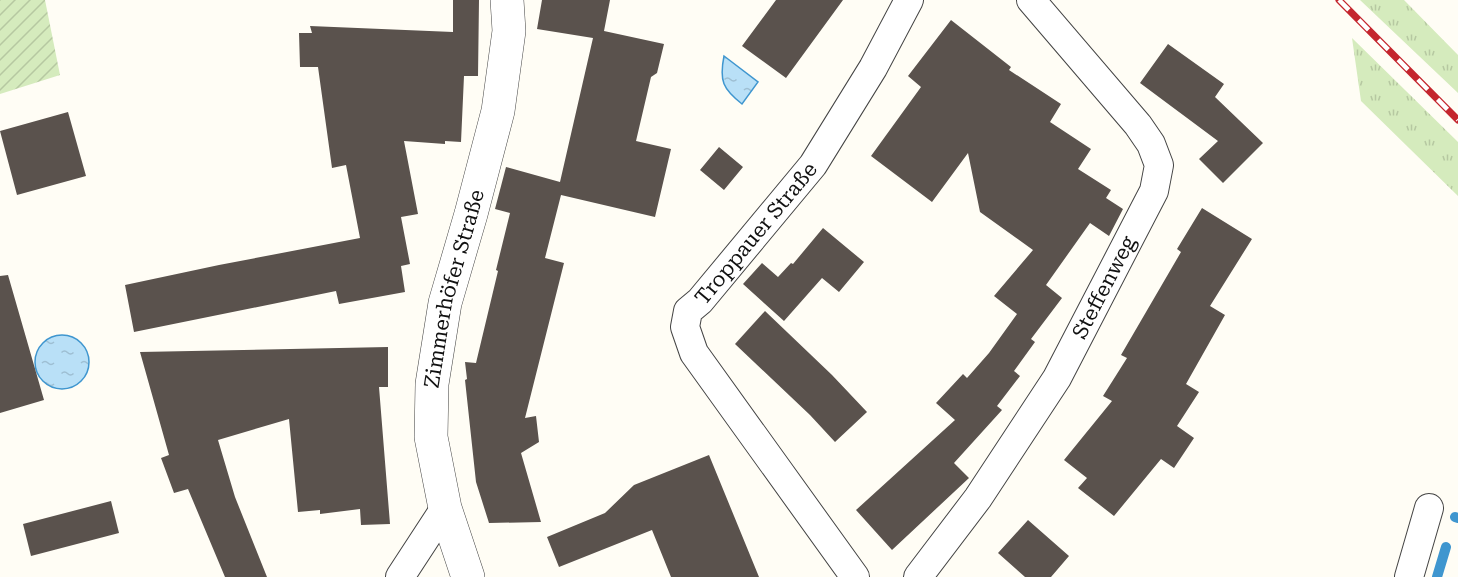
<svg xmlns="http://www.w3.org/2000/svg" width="1458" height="577" viewBox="0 0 1458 577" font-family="'Roboto Serif',serif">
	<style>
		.grass { fill: url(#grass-tufts) }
		.garden { fill: url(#garden-furrows) }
		.water { fill: url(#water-ripples); stroke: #3f96cf; stroke-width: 1.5 }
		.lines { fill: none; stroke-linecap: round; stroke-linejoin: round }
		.stream { stroke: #3f96cf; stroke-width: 10 }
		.building { fill: #5a524d }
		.minor-casing { stroke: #444; stroke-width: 30 }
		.tertiary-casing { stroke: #444; stroke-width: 34 }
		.minor { stroke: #fff; stroke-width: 28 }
		.tertiary { stroke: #fff; stroke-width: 33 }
		.rail-casing { stroke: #c4262e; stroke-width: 7 }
		.rail { stroke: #fff; stroke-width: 4.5; stroke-dasharray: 14; stroke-linecap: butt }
		.labels { text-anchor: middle; stroke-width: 6; stroke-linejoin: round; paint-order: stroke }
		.street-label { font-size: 21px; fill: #111; stroke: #fff }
	</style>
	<defs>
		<pattern id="grass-tufts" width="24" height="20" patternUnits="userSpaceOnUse" patternTransform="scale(1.5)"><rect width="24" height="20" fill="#d5ebbd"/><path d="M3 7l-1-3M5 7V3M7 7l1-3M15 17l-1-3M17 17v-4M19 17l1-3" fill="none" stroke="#b6c8a1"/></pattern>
		<pattern id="garden-furrows" width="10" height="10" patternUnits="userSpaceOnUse" patternTransform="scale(1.5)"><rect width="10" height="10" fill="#d5ebbd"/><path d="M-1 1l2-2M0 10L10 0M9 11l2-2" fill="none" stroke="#b6c8a1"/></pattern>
		<pattern id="water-ripples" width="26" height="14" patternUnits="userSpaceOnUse" patternTransform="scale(1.5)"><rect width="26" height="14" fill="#b9e0f7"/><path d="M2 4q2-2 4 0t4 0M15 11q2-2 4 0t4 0" fill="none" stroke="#9ebfd3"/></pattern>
	</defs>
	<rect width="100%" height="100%" fill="#fffdf5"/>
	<path class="grass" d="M1360,0H1404L1458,55V93Z
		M1352,38L1458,142V196L1361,101Z"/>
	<path class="garden" d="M0,0H45L60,75L0,94Z"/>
	<path class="water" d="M724,56L758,82L742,104C723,89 719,81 724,56Z
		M35 362a27 27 0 1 1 54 0a27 27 0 1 1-54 0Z"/>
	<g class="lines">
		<path class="stream" d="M1455,517L1458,518
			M1437,577L1446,547"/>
	</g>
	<path class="building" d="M453,0H479L478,76H464L461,142L445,141V144L404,141L418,214L401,217L410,264L401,266L405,292L339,304L336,291L134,332L125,285L219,265L360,238L346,165L332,168L318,67H300L299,33H312L310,26L453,32Z
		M542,0H610L604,31L664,44L657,73L651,77L636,141L671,149L655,217L561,195L545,258L564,263L525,418L536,416L539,442L521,453L541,522L489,523L476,482L465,380L467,379L465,362L476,363L498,271L496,270L510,213L495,209L506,167L560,182L593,38L537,29Z
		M776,0H843L786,78L742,46Z
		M951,20L1011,67L1009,70L1061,104L1050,122L1091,149L1078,169L1111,190L1106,198L1123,209L1109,236L1090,223L1046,285L1062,298L1031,339L1035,342L1014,371L1020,376L997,406L1002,410L954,463L969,478L892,550L856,510L955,420L936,403L963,374L967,378L989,353L1017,314L994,296L1033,250L980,212L968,153L932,202L871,156L921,87L908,76Z
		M1168,44L1224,84L1215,97L1263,143L1223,183L1199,159L1218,141L1140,83Z
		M68,112L86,176L17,195L0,131Z
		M719,147L743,167L724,190L700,170Z
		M1202,208L1252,239L1210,306L1225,315L1186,384L1199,392L1177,426L1194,438L1174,468L1161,459L1114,516L1078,488L1087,478L1064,460L1112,401L1103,396L1127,358L1121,355L1181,252L1177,249Z
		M823,228L864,262L839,292L822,278L784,321L743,284L762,263L778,277L791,263L793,264Z
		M8,275L44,400L0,413V276Z
		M765,311L832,375L867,412L835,442L810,415L735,344Z
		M388,347V387H379L390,524L361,525L360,509L320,514V510L298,512L289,419L218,440L235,497L267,577H225L188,489L174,493L161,458L169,455L140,352Z
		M709,455L759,577H671L652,530L559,567L547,537L605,513L634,485Z
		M111,501L119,533L31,556L23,524Z
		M1028,520L1069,556L1051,577H1025L998,553Z"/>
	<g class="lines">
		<defs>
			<g id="minor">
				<path d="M400,577L445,508"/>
				<path id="s1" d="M855,577L694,353L685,327L688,311L700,301L813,165L873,68L909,0"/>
				<path id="s2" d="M918,577L978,498L1057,378L1154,191L1159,165L1151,144L1138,125L1031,0"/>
				<path d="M1409,577L1429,508"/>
			</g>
			<g id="tertiary">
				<path id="s3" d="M468,577L445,508L431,437L432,384L445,303L471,214L498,111L509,31L507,0"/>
			</g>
		</defs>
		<use href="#minor" class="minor-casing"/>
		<use href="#tertiary" class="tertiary-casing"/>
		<use href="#minor" class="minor"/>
		<use href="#tertiary" class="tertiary"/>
		<defs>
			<path id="rail" d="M1339,0L1458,120"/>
		</defs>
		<use href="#rail" class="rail-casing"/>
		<use href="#rail" class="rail"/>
	</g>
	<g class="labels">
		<g class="street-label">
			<text dy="7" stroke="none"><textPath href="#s1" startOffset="423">Troppauer Straße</textPath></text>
			<text dy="7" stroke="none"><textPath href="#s2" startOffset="345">Steffenweg</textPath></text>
			<text dy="7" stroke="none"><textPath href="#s3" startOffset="296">Zimmerhöfer Straße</textPath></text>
		</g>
	</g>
</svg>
